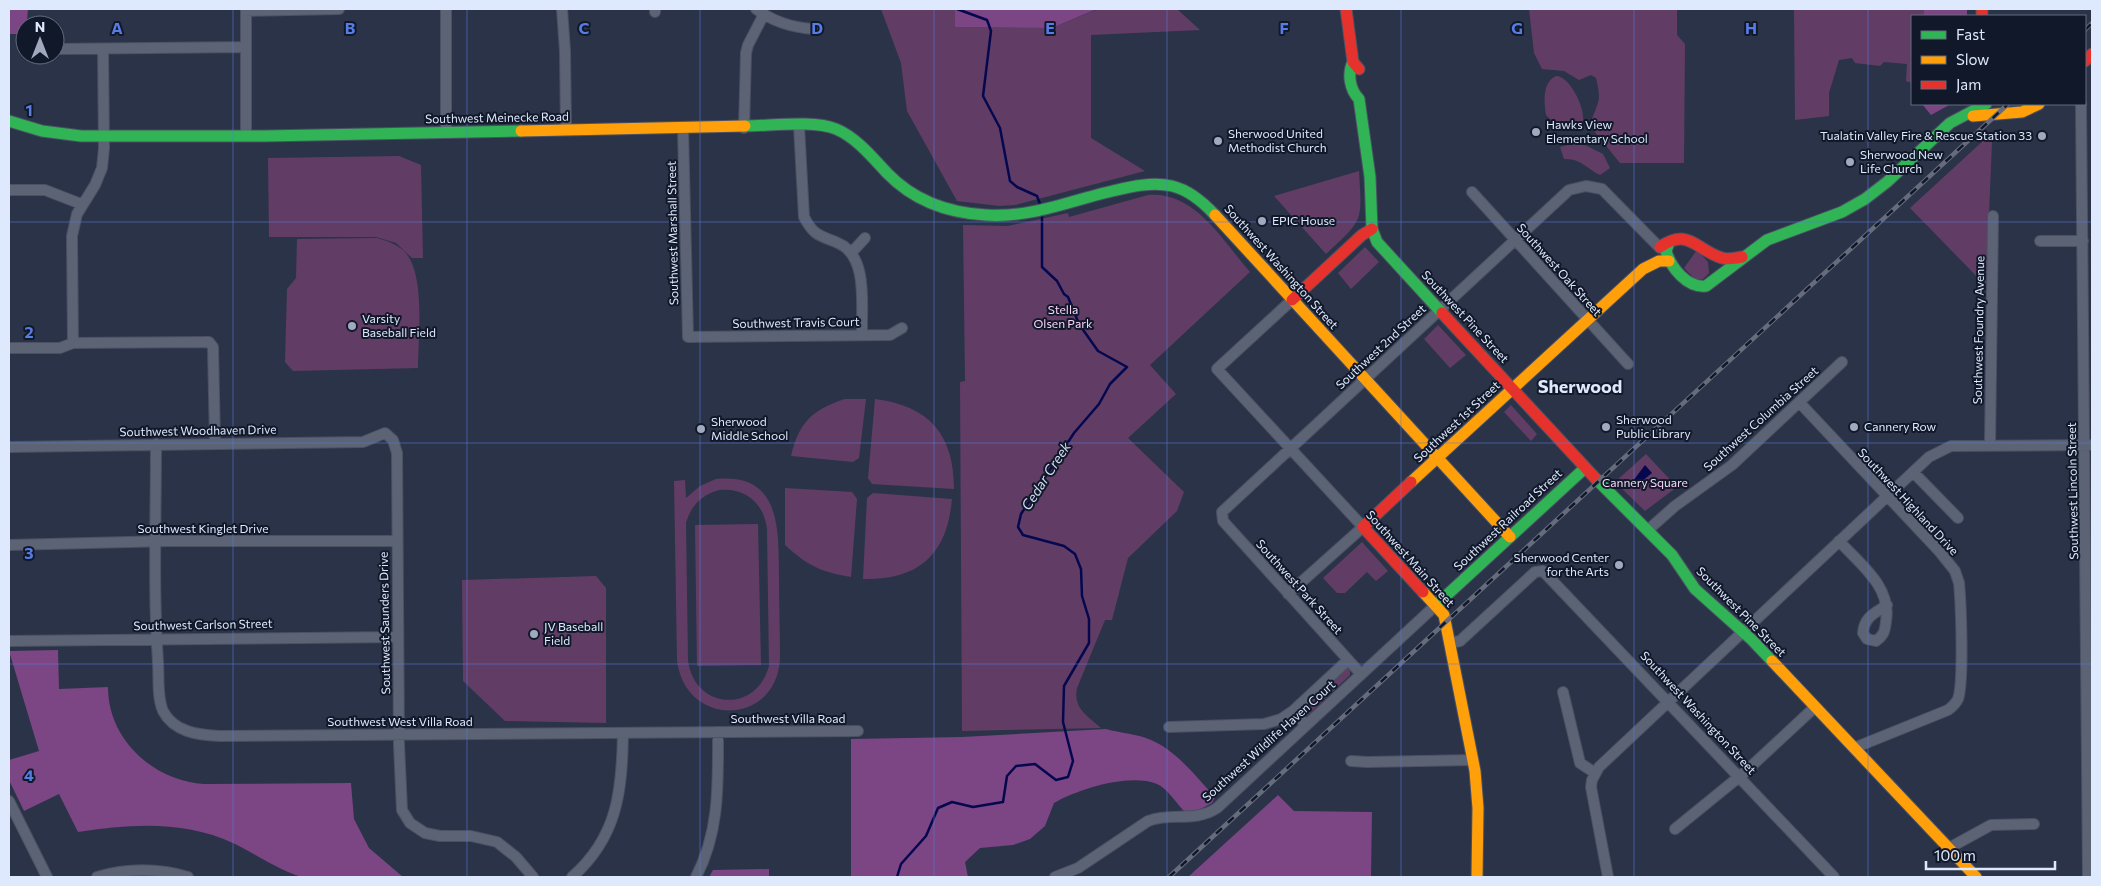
<svg xmlns="http://www.w3.org/2000/svg" width="2101" height="886" viewBox="0 0 2101 886" font-family="Commissioner,sans-serif">
	<style>
		.green { fill: #613d66; fill-rule: evenodd }
		.forest { fill: #7c4584 }
		.water { fill: #05084e }
		.lines { fill: none; stroke-linecap: round; stroke-linejoin: round }
		.stream { stroke: #05084e; stroke-width: 2.5 }
		.street-casing { stroke: #4a5163; stroke-width: 12 }
		.fast-casing { stroke: #4a5163; stroke-width: 13 }
		.slow-casing { stroke: #4a5163; stroke-width: 13 }
		.jam-casing { stroke: #4a5163; stroke-width: 13 }
		.street { stroke: #5c6374; stroke-width: 10 }
		.fast { stroke: #30b455; stroke-width: 11 }
		.slow { stroke: #ff9f0a; stroke-width: 11 }
		.jam { stroke: #e5322d; stroke-width: 11 }
		.rail-casing { stroke: #666c7c; stroke-width: 4.5 }
		.rail { stroke: #101829; stroke-width: 2.5; stroke-dasharray: 8; stroke-linecap: butt }
		.grid { fill: none; stroke: #577ce3; stroke-width: 1; stroke-opacity: 0.55 }
		.poi-dot { fill: #a0a9be; stroke: #101829; stroke-width: 2 }
		.labels { text-anchor: middle; stroke-width: 4; stroke-linejoin: round; paint-order: stroke }
		.street-label { font-size: 12px; fill: #dfe9fd; stroke: #101829 }
		.poi-label { font-size: 12px; fill: #dfe9fd; stroke: #101829; text-anchor: start }
		.park-label { font-size: 12px; fill: #fad5fb; stroke: #101829 }
		.water-label { font-size: 14px; font-style: italic; fill: #d1dbf1; stroke: #101829 }
		.district-label { font-size: 18px; font-weight: bold; fill: #dfe9fd; stroke: #101829 }
		.grid-label { font-size: 16px; text-anchor: middle; font-weight: bold; fill: #577ce3; stroke: #101829; stroke-width: 4; stroke-linejoin: round; paint-order: stroke }
	</style>
	<rect width="100%" height="100%" fill="#2b3348"/>
	<path class="green" d="M881,9H955V27L1052,28L1098,9H1177L1200,30L1091,35V138L1145,171L1015,205L999,206L957,201L907,111L901,63Z
		M1529,9H1677V35L1685,44L1684,163H1620L1595,132L1591,122C1598,101 1602,102 1596,78L1591,75L1579,80L1564,71L1542,69L1534,53Z
		M1794,9H1924L1923,16H1912V83L1906,81L1907,64L1884,62L1880,66L1855,63L1852,58L1839,60L1829,93V116L1795,120Z
		M1556,76C1570,76 1585,108 1583,121L1573,128L1556,125L1546,115C1544,103 1542,82 1556,76Z
		M1984,140L1992,142L1986,286L1910,208Z
		M1579,142L1603,154L1610,168L1600,175C1586,168 1580,158 1564,159L1560,147Z
		M399,156L421,165L423,258H412L396,243L376,237H269L268,158Z
		M1359,171C1362,222 1364,219 1326,254L1274,196Z
		M1148,195C1195,191 1222,240 1250,272L1150,365L1176,394L1128,438L1184,492L1177,511L1128,558L1112,620H1105L1077,688C1073,708 1087,716 1101,728L962,731L960,382L965,381L963,225L1008,226L1068,213L1069,217Z
		M377,238C387,241 396,244 404,251C426,273 418,338 418,368L293,371L285,362L287,289L296,278L297,239Z
		M1365,247L1379,262L1351,289L1338,273Z
		M1697,250L1708,262L1709,273L1703,279H1695L1684,268Z
		M1438,325L1466,355L1450,368L1424,339Z
		M845,399H866L859,458L853,462L791,456C799,423 811,410 845,399Z
		M875,399C929,406 954,434 954,489L872,484L868,478Z
		M1511,405L1537,434L1531,441L1504,412Z
		M1646,454L1677,487L1645,511L1615,482Z
		M716,479C783,473 778,531 779,578C779,605 780,632 780,659C776,727 685,728 677,660L674,481L685,480L686,498L700,486ZM719,490C745,487 764,503 767,529L769,666C756,714 694,710 688,660L686,523C691,506 701,495 719,490Z
		M785,488L852,492L857,499L851,577C821,572 808,566 785,545Z
		M873,493L952,499C947,555 919,580 863,579L867,498Z
		M758,524L761,665L697,666L695,525Z
		M1362,542L1388,571L1376,581L1367,572L1345,593H1337L1323,578Z
		M596,576L606,588V723L505,721L463,681L462,580Z
		M1347,667L1350,671V675L1307,716L1299,708Z"/>
	<path class="forest" d="M9,9H28L25,43L22,34H9Z
		M955,9H1097L1052,28L955,27Z
		M1924,9H1967V16H1923Z
		M1922,104H1951L1931,115Z
		M58,650L59,689L108,687C108,740 154,781 204,784L351,783L354,819L369,848L403,877C373,877 332,881 304,877C287,875 252,852 235,844C184,820 132,824 78,832L59,794L24,811L9,780V760L39,751L9,651Z
		M1106,729C1120,733 1138,734 1151,740C1177,751 1196,777 1215,797L1212,803L1197,811H1184C1177,804 1167,788 1157,784C1129,773 1079,789 1054,803L1045,826L1030,839L1013,845L980,848L965,862L968,877H851V739L962,737Z
		M1278,795L1294,811L1372,812L1371,877H1188Z
		M769,869V877H709L713,870Z"/>
	<path class="water" d="M1645,465L1652,473L1641,482L1633,481Z"/>
	<g class="lines">
		<path class="stream" d="M957,9L987,20L991,31L983,96L1000,128L1010,181L1017,187L1037,196L1040,204
			M897,877L901,864L926,836L938,808L952,802L973,807L1003,802L1007,776L1016,766L1035,764L1056,780L1068,777L1073,761L1063,722L1064,686L1089,643V619L1082,596L1081,569L1075,554L1064,546L1023,535L1018,527L1021,514L1074,433L1099,404L1110,384L1127,367L1098,351L1079,324L1068,297L1064,294L1057,281L1042,267V215"/>
		<defs>
			<path id="street" d="M562,9L565,51L566,130
				M655,9V12
				M756,9C774,22 791,27 813,29
				M246,11L339,9
				M55,49L245,47
				M40,57L42,55
				M2081,104L2088,877
				M799,126L804,217C814,236 819,235 838,243C869,256 861,307 862,334
				M744,128L746,53L748,45L764,14
				M683,129L688,337L890,335L902,328
				M446,132V9
				M246,136V9
				M9,190H45L81,204
				M1472,192L1628,364
				M2040,241H2083
				M852,252L865,238
				M73,343L72,236L77,214L95,185L102,168L104,148L103,49
				M9,348H60L73,343L209,342L213,347L215,443
				M1799,402L1939,551L1955,571L1959,583C1961,604 1964,682 1958,699C1956,703 1952,707 1948,710L1854,748
				M156,444C156,516 153,589 158,662C159,677 157,697 163,711C174,732 198,735 219,736L858,731
				M1990,445L1993,216
				M9,447L363,442L385,433L393,440L397,453L399,745L402,810L410,823L425,833L440,836H471L497,842L516,857L533,877
				M1913,472L1958,518
				M1648,530L1675,506L1732,465L1842,362
				M1839,541C1860,564 1892,587 1886,621C1885,631 1884,635 1876,641L1867,639L1863,633C1864,617 1875,613 1887,605
				M9,545L169,541H397
				M1288,594L1363,527L1217,369L1292,300
				M9,641L398,637
				M1450,643L1460,641L1535,572L1543,571L1834,877
				M1361,674L1223,521L1222,512L1569,190L1586,186L1602,189L1660,248
				M1563,692L1580,763L1595,773
				M1293,711L1348,660
				M1169,727L1264,724L1281,719L1293,711L1306,725
				M1351,761L1367,762L1473,760
				M9,801L47,877
				M1675,829L1745,772L1815,707
				M1949,848L1991,825L2034,824
				M97,877C126,868 159,868 188,877
				M572,877C618,837 622,790 623,733
				M696,877C720,831 718,783 718,732
				M1055,877L1078,868L1148,821C1171,812 1194,823 1217,808L1436,605
				M1608,877L1591,787L1592,780L1599,767L1929,457L1951,446L2092,445"/>
			<path id="fast" d="M1353,62C1347,74 1350,90 1359,99L1370,177L1372,229L1377,242L1442,313
				M9,121L42,131L81,136H264L521,131
				M745,126C771,126 813,120 836,129C857,138 872,157 887,173C914,201 948,213 986,215C1027,218 1065,203 1104,193C1126,188 1149,181 1172,186C1189,190 1203,202 1215,215
				M1669,243L1666,251C1671,268 1687,288 1706,286L1767,240L1842,212L1865,199L1887,182L1950,123L1986,104
				M1596,479L1672,555L1695,589L1752,640L1772,661
				M1436,605L1585,468"/>
			<path id="slow" d="M1973,116L2022,112L2039,104
				M521,131L745,126
				M1215,215L1510,537
				M1411,482L1643,269L1659,261H1669
				M1423,592L1444,615L1475,771L1478,808L1477,877
				M1772,661L1976,877"/>
			<path id="jam" d="M1346,9L1353,62L1359,69
				M1982,9V16
				M2085,61L2092,54
				M1660,247C1689,227 1696,250 1722,258C1728,260 1735,258 1742,257
				M1292,300L1362,235L1372,229
				M1442,313L1596,479
				M1411,482L1363,527L1423,592"/>
		</defs>
		<use href="#street" class="street-casing"/>
		<use href="#fast" class="fast-casing"/>
		<use href="#slow" class="slow-casing"/>
		<use href="#jam" class="jam-casing"/>
		<use href="#street" class="street"/>
		<use href="#fast" class="fast"/>
		<use href="#slow" class="slow"/>
		<use href="#jam" class="jam"/>
		<defs>
			<path id="rail" d="M2085,30L2092,23
				M1169,877L2008,104"/>
		</defs>
		<use href="#rail" class="rail-casing"/>
		<use href="#rail" class="rail"/>
	</g>
	<path class="grid" d="M233,9V877M467,9V877M700,9V877M934,9V877M1167,9V877M1401,9V877M1634,9V877M1868,9V877M9,222H2092M9,443H2092M9,664H2092"/>
	<g class="poi-dot">
		<circle cx="1536" cy="132" r="5"/>
		<circle cx="2042" cy="136" r="5"/>
		<circle cx="1218" cy="141" r="5"/>
		<circle cx="1850" cy="162" r="5"/>
		<circle cx="1262" cy="221" r="5"/>
		<circle cx="352" cy="326" r="5"/>
		<circle cx="1606" cy="427" r="5"/>
		<circle cx="1854" cy="427" r="5"/>
		<circle cx="701" cy="429" r="5"/>
		<circle cx="1619" cy="565" r="5"/>
		<circle cx="534" cy="634" r="5"/>
	</g>
	<g class="labels">
		<g class="street-label">
			<text transform="translate(497 118) rotate(-1)" y="4">Southwest Meinecke Road</text>
			<text transform="translate(673 233) rotate(-91)" y="4">Southwest Marshall Street</text>
			<text transform="translate(1281 267) rotate(48)" y="4">Southwest Washington Street</text>
			<text transform="translate(1559 270) rotate(48)" y="4">Southwest Oak Street</text>
			<text transform="translate(1465 317) rotate(47)" y="4">Southwest Pine Street</text>
			<text transform="translate(796 323) rotate(-1)" y="4">Southwest Travis Court</text>
			<text transform="translate(1979 330) rotate(-89)" y="4">Southwest Foundry Avenue</text>
			<text transform="translate(1381 347) rotate(-43)" y="4">Southwest 2nd Street</text>
			<text transform="translate(1761 419) rotate(-42)" y="4">Southwest Columbia Street</text>
			<text transform="translate(1457 422) rotate(-43)" y="4">Southwest 1st Street</text>
			<text transform="translate(198 431) rotate(-1)" y="4">Southwest Woodhaven Drive</text>
			<text transform="translate(2073 491) rotate(-91)" y="4">Southwest Lincoln Street</text>
			<text transform="translate(1908 502) rotate(47)" y="4">Southwest Highland Drive</text>
			<text transform="translate(1508 520) rotate(-43)" y="4">Southwest Railroad Street</text>
			<text x="203" y="533">Southwest Kinglet Drive</text>
			<text transform="translate(1410 559) rotate(48)" y="4">Southwest Main Street</text>
			<text transform="translate(1299 587) rotate(48)" y="4">Southwest Park Street</text>
			<text transform="translate(1741 612) rotate(45)" y="4">Southwest Pine Street</text>
			<text transform="translate(385 623) rotate(-91)" y="4">Southwest Saunders Drive</text>
			<text transform="translate(203 625) rotate(-1)" y="4">Southwest Carlson Street</text>
			<text transform="translate(1698 713) rotate(47)" y="4">Southwest Washington Street</text>
			<text x="788" y="723">Southwest Villa Road</text>
			<text x="400" y="726">Southwest West Villa Road</text>
			<text transform="translate(1269 741) rotate(-42)" y="4">Southwest Wildlife Haven Court</text>
		</g>
		<g class="poi-label">
			<text x="1546" y="129">Hawks View<tspan x="1546" dy="14">Elementary School</tspan></text>
			<text x="1228" y="138">Sherwood United<tspan x="1228" dy="14">Methodist Church</tspan></text>
			<text x="2032" y="140" text-anchor="end">Tualatin Valley Fire &amp; Rescue Station 33</text>
			<text x="1860" y="159">Sherwood New<tspan x="1860" dy="14">Life Church</tspan></text>
			<text x="1272" y="225">EPIC House</text>
			<text x="362" y="323">Varsity<tspan x="362" dy="14">Baseball Field</tspan></text>
			<text x="1616" y="424">Sherwood<tspan x="1616" dy="14">Public Library</tspan></text>
			<text x="711" y="426">Sherwood<tspan x="711" dy="14">Middle School</tspan></text>
			<text x="1864" y="431">Cannery Row</text>
			<text x="1609" y="562" text-anchor="end">Sherwood Center<tspan x="1609" dy="14">for the Arts</tspan></text>
			<text x="544" y="631">JV Baseball<tspan x="544" dy="14">Field</tspan></text>
		</g>
		<g class="park-label">
			<text x="1063" y="314">Stella<tspan x="1063" dy="14">Olsen Park</tspan></text>
			<text x="1645" y="487">Cannery Square</text>
		</g>
		<g class="water-label">
			<text transform="translate(1046 476) rotate(-57)" y="5">Cedar Creek</text>
		</g>
		<g class="district-label">
			<text x="1580" y="393">Sherwood</text>
		</g>
	</g>
	<g class="grid-label">
		<text x="117" y="34">A</text>
		<text x="350" y="34">B</text>
		<text x="584" y="34">C</text>
		<text x="817" y="34">D</text>
		<text x="1050" y="34">E</text>
		<text x="1284" y="34">F</text>
		<text x="1517" y="34">G</text>
		<text x="1751" y="34">H</text>
		<text x="29" y="116">1</text>
		<text x="29" y="338">2</text>
		<text x="29" y="559">3</text>
		<text x="29" y="781">4</text>
	</g>
	<rect width="2101" height="886" fill="none" stroke="#dfe9fd" stroke-width="20"/>
	<rect x="1911" y="15" width="175" height="90" fill="#101829" stroke="#636c7e"/>
	<rect x="1921" y="31" width="25" height="8" fill="#30b455" stroke="#636c7e"/>
	<text x="1956" y="40" font-size="15" fill="#dfe9fd">Fast</text>
	<rect x="1921" y="56" width="25" height="8" fill="#ff9f0a" stroke="#636c7e"/>
	<text x="1956" y="65" font-size="15" fill="#dfe9fd">Slow</text>
	<rect x="1921" y="81" width="25" height="8" fill="#e5322d" stroke="#636c7e"/>
	<text x="1956" y="90" font-size="15" fill="#dfe9fd">Jam</text>
	<g transform="translate(40 40)"><circle r="24" fill="#101829" stroke="#636c7e"/>
	<path d="M0-4L9 19L0 12L-9 19Z" fill="#a0a9be"/>
	<text y="-8" font-size="14" font-weight="bold" text-anchor="middle" fill="#dfe9fd">N</text>
	</g>
	<path d="M1926 861v8h129v-8" fill="none" stroke="#dfe9fd" stroke-width="2.5"/>
	<text x="1934" y="861" font-size="15" fill="#dfe9fd" stroke="#101829" stroke-width="4" paint-order="stroke">100 m</text>
</svg>
